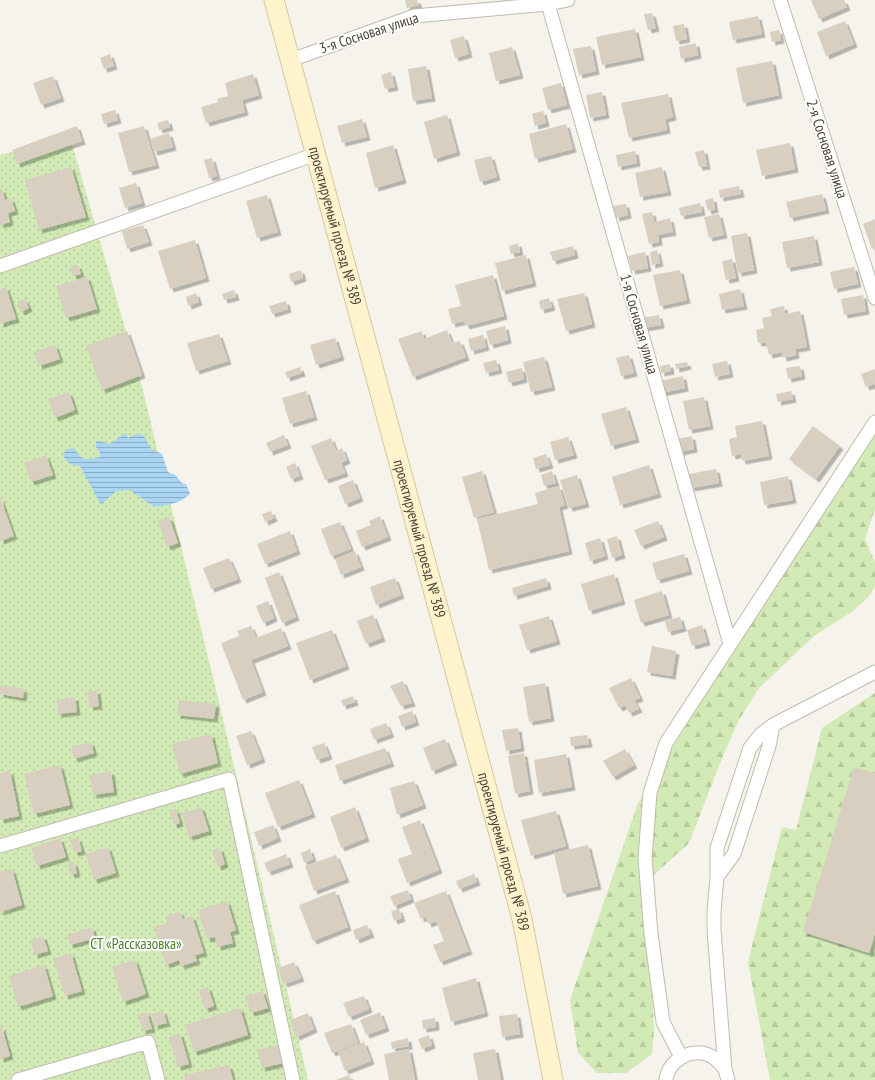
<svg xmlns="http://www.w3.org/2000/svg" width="875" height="1080" viewBox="0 0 875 1080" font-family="'PT Sans Narrow',sans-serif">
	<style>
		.forest { fill: url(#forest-firs) }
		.park { fill: url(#park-dots) }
		.water { fill: url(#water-rules) }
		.building { fill: #d8cfc1; filter: url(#shadow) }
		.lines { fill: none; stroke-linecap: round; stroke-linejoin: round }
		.street-casing { stroke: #c2bbae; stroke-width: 15 }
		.secondary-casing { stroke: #d6c79b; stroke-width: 21 }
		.street { stroke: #fff; stroke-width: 13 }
		.secondary { stroke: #fff3cd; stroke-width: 19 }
		.labels { text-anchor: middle; stroke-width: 4; stroke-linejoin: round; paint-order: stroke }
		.street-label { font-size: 15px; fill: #4b4439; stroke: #fff }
		.park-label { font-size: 15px; fill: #4a7f2a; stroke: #fff }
	</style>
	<defs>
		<pattern id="forest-firs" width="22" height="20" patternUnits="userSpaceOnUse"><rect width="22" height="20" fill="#d2eab5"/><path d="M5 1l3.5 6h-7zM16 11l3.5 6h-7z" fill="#b6ca9c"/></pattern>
		<pattern id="park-dots" width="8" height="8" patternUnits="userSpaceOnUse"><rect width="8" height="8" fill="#d2eab5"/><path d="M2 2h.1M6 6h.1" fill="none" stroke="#b6ca9c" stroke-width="1.8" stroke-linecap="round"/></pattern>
		<pattern id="water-rules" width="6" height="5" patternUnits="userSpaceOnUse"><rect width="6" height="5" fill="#a9d4f2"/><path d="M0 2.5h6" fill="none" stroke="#8caec5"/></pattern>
		<filter id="shadow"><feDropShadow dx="3.5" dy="3.5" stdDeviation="0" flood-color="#0004"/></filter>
	</defs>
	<rect width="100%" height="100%" fill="#f6f3ec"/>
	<path class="forest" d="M875,421V509L865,539L875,562V587L869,596L853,611L814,636L759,688L739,720L725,751L689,843L647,881L654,1031L652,1054L626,1073H597L578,1053L570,1000L638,803Z
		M875,693V1080H770L748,962L782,827L796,830L822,728Z"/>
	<path class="park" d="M70,137L142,387L217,694L308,1080H0V155Z"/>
	<path class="water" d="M126,433L128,438L138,433L144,436L151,449L162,454L168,472L175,475L182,483L186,484L190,494C180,504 167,505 154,507L130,490L116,491L101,505L80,466C71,465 65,463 63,454L67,449L74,448C83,462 84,460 100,457V451L96,447V441H100L109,444Z"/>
	<path class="building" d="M405,0H417L419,5L407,8Z
		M811,0H844L847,7L819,19Z
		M652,13L656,28L648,30L644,14Z
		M758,16L762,34L733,40L729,22Z
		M845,21L854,44L826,56L817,32Z
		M684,24L687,39L676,41L673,26Z
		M635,29L641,57L602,65L596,37Z
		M779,30L781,40L772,42L770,32Z
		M464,36L469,54L455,58L450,40Z
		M696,43L698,55L681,59L679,47Z
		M591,46L596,71L579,75L573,49Z
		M512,47L520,75L496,81L489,53Z
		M110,54L114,66L104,69L100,58Z
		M772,61L779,95L743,103L736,68Z
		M426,66L432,98L413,101L408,69Z
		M391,72L395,87L385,89L381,75Z
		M253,74L259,95L242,100L245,112L206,123L201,107L218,102L217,99L228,96L225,83Z
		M53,76L61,98L41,105L33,83Z
		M561,83L567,105L548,110L542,88Z
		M602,92L606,115L590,118L586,95Z
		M668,94L673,117L665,119L667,130L629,138L621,103Z
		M115,110L118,120L104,124L101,114Z
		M543,111L546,123L535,126L532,114Z
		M447,115L457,152L434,159L424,122Z
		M362,119L367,137L342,143L337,126Z
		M168,120L170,127L159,130L157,123Z
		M566,124L573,149L535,159L529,134Z
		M77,126L82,141L17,164L12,150Z
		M144,126L156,165L129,172L118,133Z
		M169,133L173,147L154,152L150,139Z
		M790,143L795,169L762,176L756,150Z
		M393,145L403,180L375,188L366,153Z
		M704,150L707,166L699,167L695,152Z
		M635,151L637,163L618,167L616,155Z
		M491,156L497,177L480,182L474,160Z
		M212,158L217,176L209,178L204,160Z
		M71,167L86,217L39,230L25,180Z
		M662,167L668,192L640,197L635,173Z
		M136,183L142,203L125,208L119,188Z
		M739,186L741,194L720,198L719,190Z
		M0,189H2L5,200L11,198L15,211L8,213L10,222L0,225Z
		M822,194L826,210L790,218L786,202Z
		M267,195L278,232L257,238L246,201Z
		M713,198L715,209L708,211L705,200Z
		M700,203L702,212L681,216L679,208Z
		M626,204L628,215L616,218L613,206Z
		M652,212L654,222L670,218L673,232L658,235L659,242L649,244L642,214Z
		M719,214L724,235L709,238L704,217Z
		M875,219V248L872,249L863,224Z
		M143,225L149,242L127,249L122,231Z
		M747,233L754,270L738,273L731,236Z
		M814,236L819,262L787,268L782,242Z
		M195,240L206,278L170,289L158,251Z
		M518,243L520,252L511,254L509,246Z
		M573,246L575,255L553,261L550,252Z
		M657,250L660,263L652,265L650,252Z
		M645,252L648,268L632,271L628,256Z
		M526,255L533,283L502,291L495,263Z
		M732,259L736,278L726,280L722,261Z
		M78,265L81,274L73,276L70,267Z
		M854,267L858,284L834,289L830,272Z
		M301,270L303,278L291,282L289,274Z
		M680,270L687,300L660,306L653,275Z
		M493,275L504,316L466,326L464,321L452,324L448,309L461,306L455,285Z
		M87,277L97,309L66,318L56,286Z
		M6,287L16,319L0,324V289Z
		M740,289L744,306L722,310L719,294Z
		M234,290L236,297L224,300L222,294Z
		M196,293L199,302L188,306L186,297Z
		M584,293L592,324L566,331L557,299Z
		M863,295L866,311L844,315L841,299Z
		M549,298L552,307L541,310L539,301Z
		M25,299L29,308L21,312L17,302Z
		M286,301L288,309L272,314L269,306Z
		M784,306L785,314L800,311L807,347L795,349L796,355L783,358L782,352L769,355L766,342L758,343L756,330L764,328L762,318L772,316L770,309Z
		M659,315L661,325L644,328L642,318Z
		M505,326L508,340L490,345L486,331Z
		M447,330L452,343L460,341L466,357L413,377L398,339L422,331L424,339Z
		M127,331L142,375L102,390L86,346Z
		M219,334L228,361L196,371L187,343Z
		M483,335L486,347L471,351L468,339Z
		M335,338L341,357L316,365L310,345Z
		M55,345L60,359L39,366L34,352Z
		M629,355L634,373L621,376L616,358Z
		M544,357L552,387L531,392L523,362Z
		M496,360L499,370L486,373L483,363Z
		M727,361L730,374L715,377L712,364Z
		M687,362L688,366L676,369L675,364Z
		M670,364L671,371L661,373L660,366Z
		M800,366L802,376L788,379L786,368Z
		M300,367L302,373L287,378L285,372Z
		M522,368L524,379L509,383L506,372Z
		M875,369V384L866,387L861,374Z
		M683,376L685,388L661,393L659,381Z
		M306,391L314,417L290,424L282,398Z
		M791,391L793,399L778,402L776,394Z
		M69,392L75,410L55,418L48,399Z
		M704,397L710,426L689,430L683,401Z
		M626,407L636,439L611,446L601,414Z
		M762,421L769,456L742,461L741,454L732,456L729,439L737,437L735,426Z
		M813,426L840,446L816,479L789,459Z
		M284,435L288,445L270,452L266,443Z
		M692,436L694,449L680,452L677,439Z
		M568,437L574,455L555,460L550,442Z
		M331,438L336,451L342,448L347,460L341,463L345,473L325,480L311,446Z
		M546,454L550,465L536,469L533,458Z
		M46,455L53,475L31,482L24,463Z
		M295,463L300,476L291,479L286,467Z
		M649,465L658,494L620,505L612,477Z
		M716,469L719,483L691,488L689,474Z
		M482,471L494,512L474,518L462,477Z
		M552,471L556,483L544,486L541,475Z
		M577,475L586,504L569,508L560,480Z
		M788,476L793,500L764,505L760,482Z
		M353,480L360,498L345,504L338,486Z
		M559,486L565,505L559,507L569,551L489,570L477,519L538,504L535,493Z
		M0,497L14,536L0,541Z
		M271,511L274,518L265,522L262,514Z
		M380,516L388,537L362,547L356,531L371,525L369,521Z
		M169,517L178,543L167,547L158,521Z
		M658,521L664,537L641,546L634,530Z
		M340,522L351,549L331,556L321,529Z
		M290,531L297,551L265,564L257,544Z
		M617,536L622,555L612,558L607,539Z
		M600,538L605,556L590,561L585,543Z
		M355,551L361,567L341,575L335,559Z
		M684,554L689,571L657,580L652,563Z
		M229,558L238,579L211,589L203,568Z
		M279,572L296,617L282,623L265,578Z
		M614,574L622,601L589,611L581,584Z
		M395,578L401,595L376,605L370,587Z
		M546,578L548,586L514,596L512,588Z
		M662,591L669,615L641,623L634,600Z
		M268,601L274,618L263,623L256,606Z
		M373,615L382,638L366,644L357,621Z
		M549,616L557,641L527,650L519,625Z
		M680,617L683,628L668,632L665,621Z
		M702,625L707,642L692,646L687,630Z
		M251,626L256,638L281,628L288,646L251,660L263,692L243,700L221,643L239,636L237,631Z
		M332,630L346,666L310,680L296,643Z
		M652,646L676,651L672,676L647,672Z
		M631,678L640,698L634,700L639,709L629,713L625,705L619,708L609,688Z
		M403,681L412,703L401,706L390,686Z
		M545,683L551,718L529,722L523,687Z
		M0,685L24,689L23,698L0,694Z
		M97,690L99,706L90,707L87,692Z
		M353,696L355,702L343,706L341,700Z
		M75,697L77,712L58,714L56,700Z
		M179,700L216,704L214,719L177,715Z
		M412,711L416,722L402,727L398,716Z
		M386,723L391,734L374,740L370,729Z
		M518,728L521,748L506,751L502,730Z
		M251,731L262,759L247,765L236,736Z
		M211,734L218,763L180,774L172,744Z
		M587,735L589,744L571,746L570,737Z
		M445,739L454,762L432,771L423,748Z
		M91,742L94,753L74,759L71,747Z
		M324,743L329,756L317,760L312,747Z
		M385,748L391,763L340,781L335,765Z
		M625,749L634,765L613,777L603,761Z
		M524,753L530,791L515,794L508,756Z
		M566,754L572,787L539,793L534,760Z
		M60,765L70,805L34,814L24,774Z
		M854,767L875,773V934L869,953L803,932Z
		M10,771L19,816L0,820V773Z
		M111,771L114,792L93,795L90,775Z
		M299,780L312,814L278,827L265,793Z
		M414,781L423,805L397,815L390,788Z
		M201,807L209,831L189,837L182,813Z
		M355,807L366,838L341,848L330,817Z
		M176,809L180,823L174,825L169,811Z
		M556,811L566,846L531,856L521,820Z
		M420,820L439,870L407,883L398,859L412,854L402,827Z
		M273,825L278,838L259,846L254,832Z
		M60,838L66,857L37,866L31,848Z
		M78,838L82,851L75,853L70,840Z
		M588,845L598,886L563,894L554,853Z
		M108,847L116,873L94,880L86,854Z
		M220,848L225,864L218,867L212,850Z
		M310,849L313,859L304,863L301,853Z
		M286,854L290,864L268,872L264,863Z
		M336,855L346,879L314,891L305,866Z
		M74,862L77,873L71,875L68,864Z
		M12,869L22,905L0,912V872Z
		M474,874L477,882L459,889L456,881Z
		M408,890L411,899L394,906L390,896Z
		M335,891L348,927L313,941L299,905Z
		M446,891L469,951L440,962L433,945L444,941L436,921L428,924L426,917L421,919L414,903Z
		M227,901L236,930L230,932L233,943L218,947L215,937L207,939L198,910Z
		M399,909L402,918L394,921L391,911Z
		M180,911L183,919L192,916L204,953L195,955L197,961L181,966L179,960L166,965L154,927L167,923L165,917Z
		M367,925L371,934L356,940L353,930Z
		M92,927L95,938L70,945L67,935Z
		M43,936L48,951L35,955L30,940Z
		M71,953L82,991L65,996L53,959Z
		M135,960L146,994L123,1002L112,967Z
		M294,962L301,978L284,984L278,968Z
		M44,965L53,996L18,1007L9,976Z
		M476,978L485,1013L451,1022L442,988Z
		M208,987L214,1006L205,1009L198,990Z
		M262,991L268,1008L251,1013L245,996Z
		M364,996L369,1009L349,1017L343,1003Z
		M240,1008L248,1035L194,1052L185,1025Z
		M163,1011L167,1023L155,1026L151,1014Z
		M147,1012L152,1029L143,1031L138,1015Z
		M380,1012L386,1028L366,1035L360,1020Z
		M308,1013L314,1029L296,1037L290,1020Z
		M517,1014L520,1034L502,1037L499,1016Z
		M435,1018L436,1027L423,1029L422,1020Z
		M351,1024L358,1043L332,1053L324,1033Z
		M2,1027L10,1056L0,1059V1028Z
		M180,1033L189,1064L178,1067L169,1037Z
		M429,1035L432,1045L422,1049L418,1039Z
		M408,1038L409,1046L392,1049L391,1042Z
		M364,1042L371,1061L345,1071L338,1052Z
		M278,1045L283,1063L262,1068L257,1050Z
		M409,1049L415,1080H389L384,1054Z
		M495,1049L501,1080H478L473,1053Z
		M229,1065L233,1080H185L184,1075Z
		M349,1075L351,1080H336Z"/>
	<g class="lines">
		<defs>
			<path id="street" d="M780,0L875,298
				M548,4L730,644
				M291,60L414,16L548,4L568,0
				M0,266L316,154
				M0,846L229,779L293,1080
				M717,877L734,854L769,746L773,725
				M681,1057L663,1022L651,934L645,858L650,793L666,743L875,422
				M18,1080L148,1042L158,1080
				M666,1080C668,1062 688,1049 706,1054C714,1056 719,1062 725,1069
				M728,1080L725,1069L714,930V912L717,877V848L750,748L760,735L773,725L875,672"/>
			<g id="secondary">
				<path id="s1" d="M274,0L522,919L553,1080"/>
			</g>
		</defs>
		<use href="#street" class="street-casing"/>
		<use href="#secondary" class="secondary-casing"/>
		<use href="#street" class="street"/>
		<use href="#secondary" class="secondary"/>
	</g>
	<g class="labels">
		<g class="street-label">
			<text transform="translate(369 33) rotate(-18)" y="5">3-я Сосновая улица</text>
			<text transform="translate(827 149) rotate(72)" y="5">2-я Сосновая улица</text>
			<text dy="5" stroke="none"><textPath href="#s1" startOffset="234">проектируемый проезд № 389</textPath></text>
			<text transform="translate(639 324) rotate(74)" y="5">1-я Сосновая улица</text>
			<text dy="5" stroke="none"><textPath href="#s1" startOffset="558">проектируемый проезд № 389</textPath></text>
			<text dy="5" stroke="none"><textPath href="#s1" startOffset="882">проектируемый проезд № 389</textPath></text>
		</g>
		<g class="park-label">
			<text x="136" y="949">СТ «Рассказовка»</text>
		</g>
	</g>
</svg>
